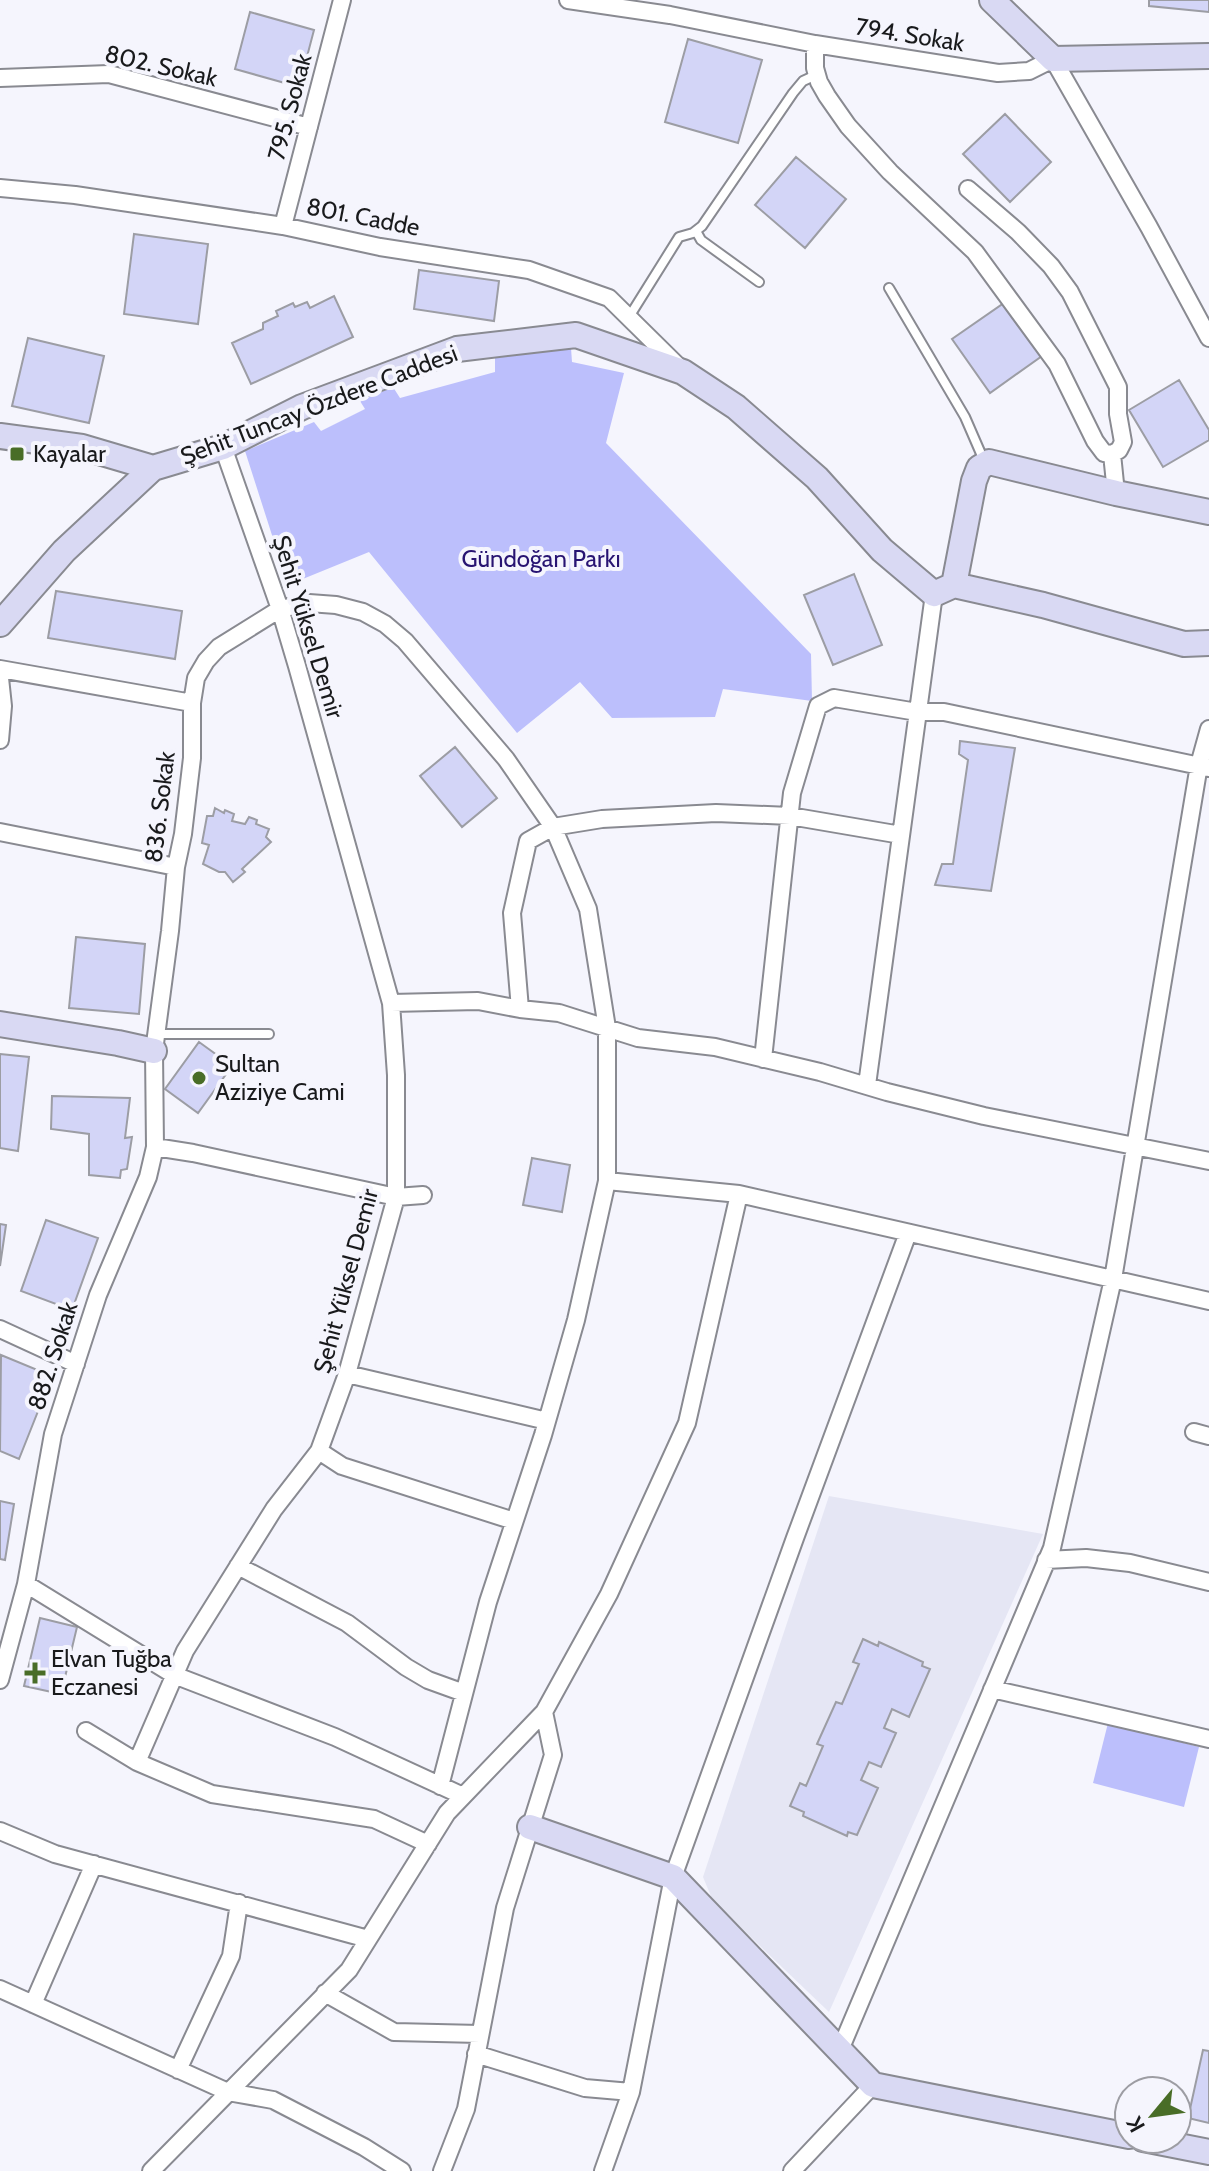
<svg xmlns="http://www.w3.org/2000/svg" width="1209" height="2171" viewBox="0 0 1209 2171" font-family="Cabin,sans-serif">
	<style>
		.built { fill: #e5e6f4 }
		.green { fill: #bcbffc }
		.building { fill: #d3d5f7; stroke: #9c9da4; stroke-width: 2 }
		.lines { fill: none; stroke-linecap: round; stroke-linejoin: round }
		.lane-casing { stroke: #898a91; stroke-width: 12 }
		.street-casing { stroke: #898a91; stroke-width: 20 }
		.secondary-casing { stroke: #898a91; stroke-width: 28 }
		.lane { stroke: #fff; stroke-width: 8 }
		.street { stroke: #fff; stroke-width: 16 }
		.secondary { stroke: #d9d9f3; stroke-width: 24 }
		.poi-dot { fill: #496d27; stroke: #f5f5fd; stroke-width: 3 }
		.labels { text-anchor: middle; stroke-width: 8; stroke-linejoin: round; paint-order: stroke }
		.street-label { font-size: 24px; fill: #191a1c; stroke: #f5f5fd }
		.poi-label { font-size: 24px; fill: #191a1c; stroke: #f5f5fd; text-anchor: start }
		.park-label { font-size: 24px; fill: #281472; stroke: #f5f5fd }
	</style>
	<rect width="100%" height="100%" fill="#f5f5fd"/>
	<path class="built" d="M829,1496L1043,1534L829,2012L713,1901L703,1877Z"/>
	<path class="green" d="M571,348L572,362L624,373L606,443L811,654L812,701L723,689L715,717L612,718L580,682L517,733L369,552L288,585L245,451L314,422L321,431L365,409L360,401L393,387L400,398L495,372V358Z
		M1108,1723L1199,1747L1184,1807L1093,1783Z"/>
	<path class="building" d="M1149,0H1209V12L1149,6Z
		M250,12L314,30L299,87L235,69Z
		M688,39L762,60L738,143L665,122Z
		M1005,114L1051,162L1010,202L963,154Z
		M796,157L846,199L805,248L755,205Z
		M134,234L208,244L198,324L124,314Z
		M419,270L499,281L494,321L414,309Z
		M334,296L353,337L251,384L232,343L263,329V323L278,316L276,311L293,303L295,307L307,302L310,308Z
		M1004,303L1042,356L990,393L952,339Z
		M28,338L104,356L89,423L12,406Z
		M1179,380L1209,430V440L1163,467L1129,410Z
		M854,574L882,645L833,665L804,595Z
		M56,591L182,611L175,659L48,638Z
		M960,741L1015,748L991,891L935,885L942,864H953L968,760L959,754Z
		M455,747L497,798L462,827L420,776Z
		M215,808L224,813L225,810L234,814L232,821L245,824L249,817L257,820L256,824L269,829L266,837L271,842L242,869L245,872L233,882L225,872H219L203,864L209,845L202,843L207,816H213Z
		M76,937L145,944L139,1014L69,1008Z
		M199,1042L232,1066L198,1113L165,1089Z
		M0,1054L29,1057L18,1151L0,1148Z
		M52,1096L130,1098L125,1138L132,1137L127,1169L121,1170L120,1178L89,1175V1134L51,1129Z
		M532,1158L570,1165L562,1212L523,1205Z
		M46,1220L98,1238L72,1310L21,1291Z
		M0,1224L6,1225L0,1266Z
		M1,1355L52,1376L19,1459L0,1451Z
		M0,1501L14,1504L5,1560L0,1559Z
		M40,1618L77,1627L61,1694L24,1686Z
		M863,1639L878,1646L879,1642L923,1662L922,1666L930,1669L909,1717L892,1709L884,1728L896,1733L881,1767L869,1762L861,1780L878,1788L857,1835L848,1832L847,1836L803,1816L804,1812L790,1806L800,1783L806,1786L823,1746L817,1744L836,1702L842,1704L859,1664L853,1662Z
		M1203,2050L1209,2051V2123L1188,2118Z"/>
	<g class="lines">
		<defs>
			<path id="lane" d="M696,231L701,240L759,282
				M889,288L965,417L985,463
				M629,317L679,237L693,233L702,226L793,93L803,81L816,75
				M157,1034H269"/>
			<path id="street" d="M568,0L670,15L815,44L998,73L1029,71L1053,59L1149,227L1209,338
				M815,44V68L819,82L827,96L848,126L890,172L975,252L1057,364L1095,441L1104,453L1112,454
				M0,78L109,74L309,127
				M0,188L75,195L283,226L380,247L529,270L609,298L680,368
				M968,189L1018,232L1051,266L1070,292L1118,387V414L1123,442L1119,450L1112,454
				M283,226L342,0
				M1112,454L1116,493
				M0,669L192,703
				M0,678L3,706L0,740
				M0,832L176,867
				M391,1003L478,1001L520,1009L559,1013L638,1038L715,1047L820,1072L887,1092L984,1116L1209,1161
				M520,1009L512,913L528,841L553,827L602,819L716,813L790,816L901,835
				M763,1059L792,793L818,706L834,698L917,712H944L1209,768
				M867,1085L934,594
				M155,1147L193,1153L396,1197L423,1195
				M607,1181L739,1194L1209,1301
				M0,1329L76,1364
				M347,1374L547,1421
				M1194,1432L1209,1436
				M319,1451L342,1466L514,1521
				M1046,1560L1086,1558L1130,1563L1209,1582
				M238,1566L347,1623L406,1667L428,1680L464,1693
				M26,1584L174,1675L335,1737L463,1796
				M0,1680L26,1584L53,1434L98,1295L148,1177L155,1147L154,1051L170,931L176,867L183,834L192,758V703L196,678L206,661L219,647L280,609L309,603L336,605L363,612L385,624L405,641L506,759L553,827L588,909L607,1028V1181L576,1320L543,1435L488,1602L440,1786
				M992,1689L1209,1739
				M86,1731L137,1762L212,1794L374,1819L428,1844
				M137,1762L185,1651L274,1509L319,1451L347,1374L396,1197V1075L391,1003L297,666L280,609L223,447
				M0,1831L55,1854L368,1939
				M0,1989L228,2092L273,2100L364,2147L402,2171
				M325,1993L394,2032L480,2034
				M33,2004L94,1864
				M840,2050L1052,1548L1113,1279L1199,765L1209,729
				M476,2054L585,2088L631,2092
				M178,2070L231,1956L239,1903
				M151,2171L349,1970L447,1813L544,1712L609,1594L687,1423L739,1194
				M442,2171L466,2109L505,1908L553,1755L544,1712
				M603,2171L631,2092L673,1877L795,1538L908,1233
				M792,2171L873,2085"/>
			<path id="secondary" d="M992,0L1053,59L1209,56
				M0,436L82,447L153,468L223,447L302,407L457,349L576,335L683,372L736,407L817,478L882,550L934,594L954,585L1043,605L1184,644L1209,643
				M954,585L974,481L979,468L989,462L1116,493L1209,512
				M0,624L64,551L153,468
				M0,1024L118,1043L154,1051
				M530,1827L673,1877L873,2085L1129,2136
				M1143,2139L1209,2152"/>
		</defs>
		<use href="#lane" class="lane-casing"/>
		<use href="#street" class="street-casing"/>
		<use href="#secondary" class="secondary-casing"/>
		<use href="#lane" class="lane"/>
		<use href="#street" class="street"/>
		<use href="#secondary" class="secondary"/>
	</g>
	<g class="poi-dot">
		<rect x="9" y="446" width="16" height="16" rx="4"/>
		<circle cx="199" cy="1078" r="8"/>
		<path d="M31 1661h8v8h8v8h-8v8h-8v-8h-8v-8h8z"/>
	</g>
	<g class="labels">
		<g class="street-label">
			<text transform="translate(910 35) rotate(9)" y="8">794. Sokak</text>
			<text transform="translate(161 66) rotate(13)" y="8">802. Sokak</text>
			<text transform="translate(290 107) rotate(-75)" y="8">795. Sokak</text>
			<text transform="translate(363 217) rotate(11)" y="8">801. Cadde</text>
			<text transform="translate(319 405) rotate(-21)" y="8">Şehit Tuncay Özdere Caddesi</text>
			<text transform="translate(308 627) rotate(73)" y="8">Şehit Yüksel Demir</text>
			<text transform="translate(160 807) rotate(-83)" y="8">836. Sokak</text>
			<text transform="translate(346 1281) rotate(-75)" y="8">Şehit Yüksel Demir</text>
			<text transform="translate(53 1356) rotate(-72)" y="8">882. Sokak</text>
		</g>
		<g class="poi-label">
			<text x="33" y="462">Kayalar</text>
			<text x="215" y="1072">Sultan<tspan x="215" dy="28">Aziziye Cami</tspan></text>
			<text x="51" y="1667">Elvan Tuğba<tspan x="51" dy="28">Eczanesi</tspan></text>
		</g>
		<g class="park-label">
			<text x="541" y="567">Gündoğan Parkı</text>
		</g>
	</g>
	<g transform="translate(1153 2115) rotate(241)"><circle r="38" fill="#f5f5fd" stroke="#9d9da3" stroke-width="2"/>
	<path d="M0-6L14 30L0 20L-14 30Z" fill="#496d27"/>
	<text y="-12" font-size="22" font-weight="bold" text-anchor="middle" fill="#191a1c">K</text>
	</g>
</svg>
